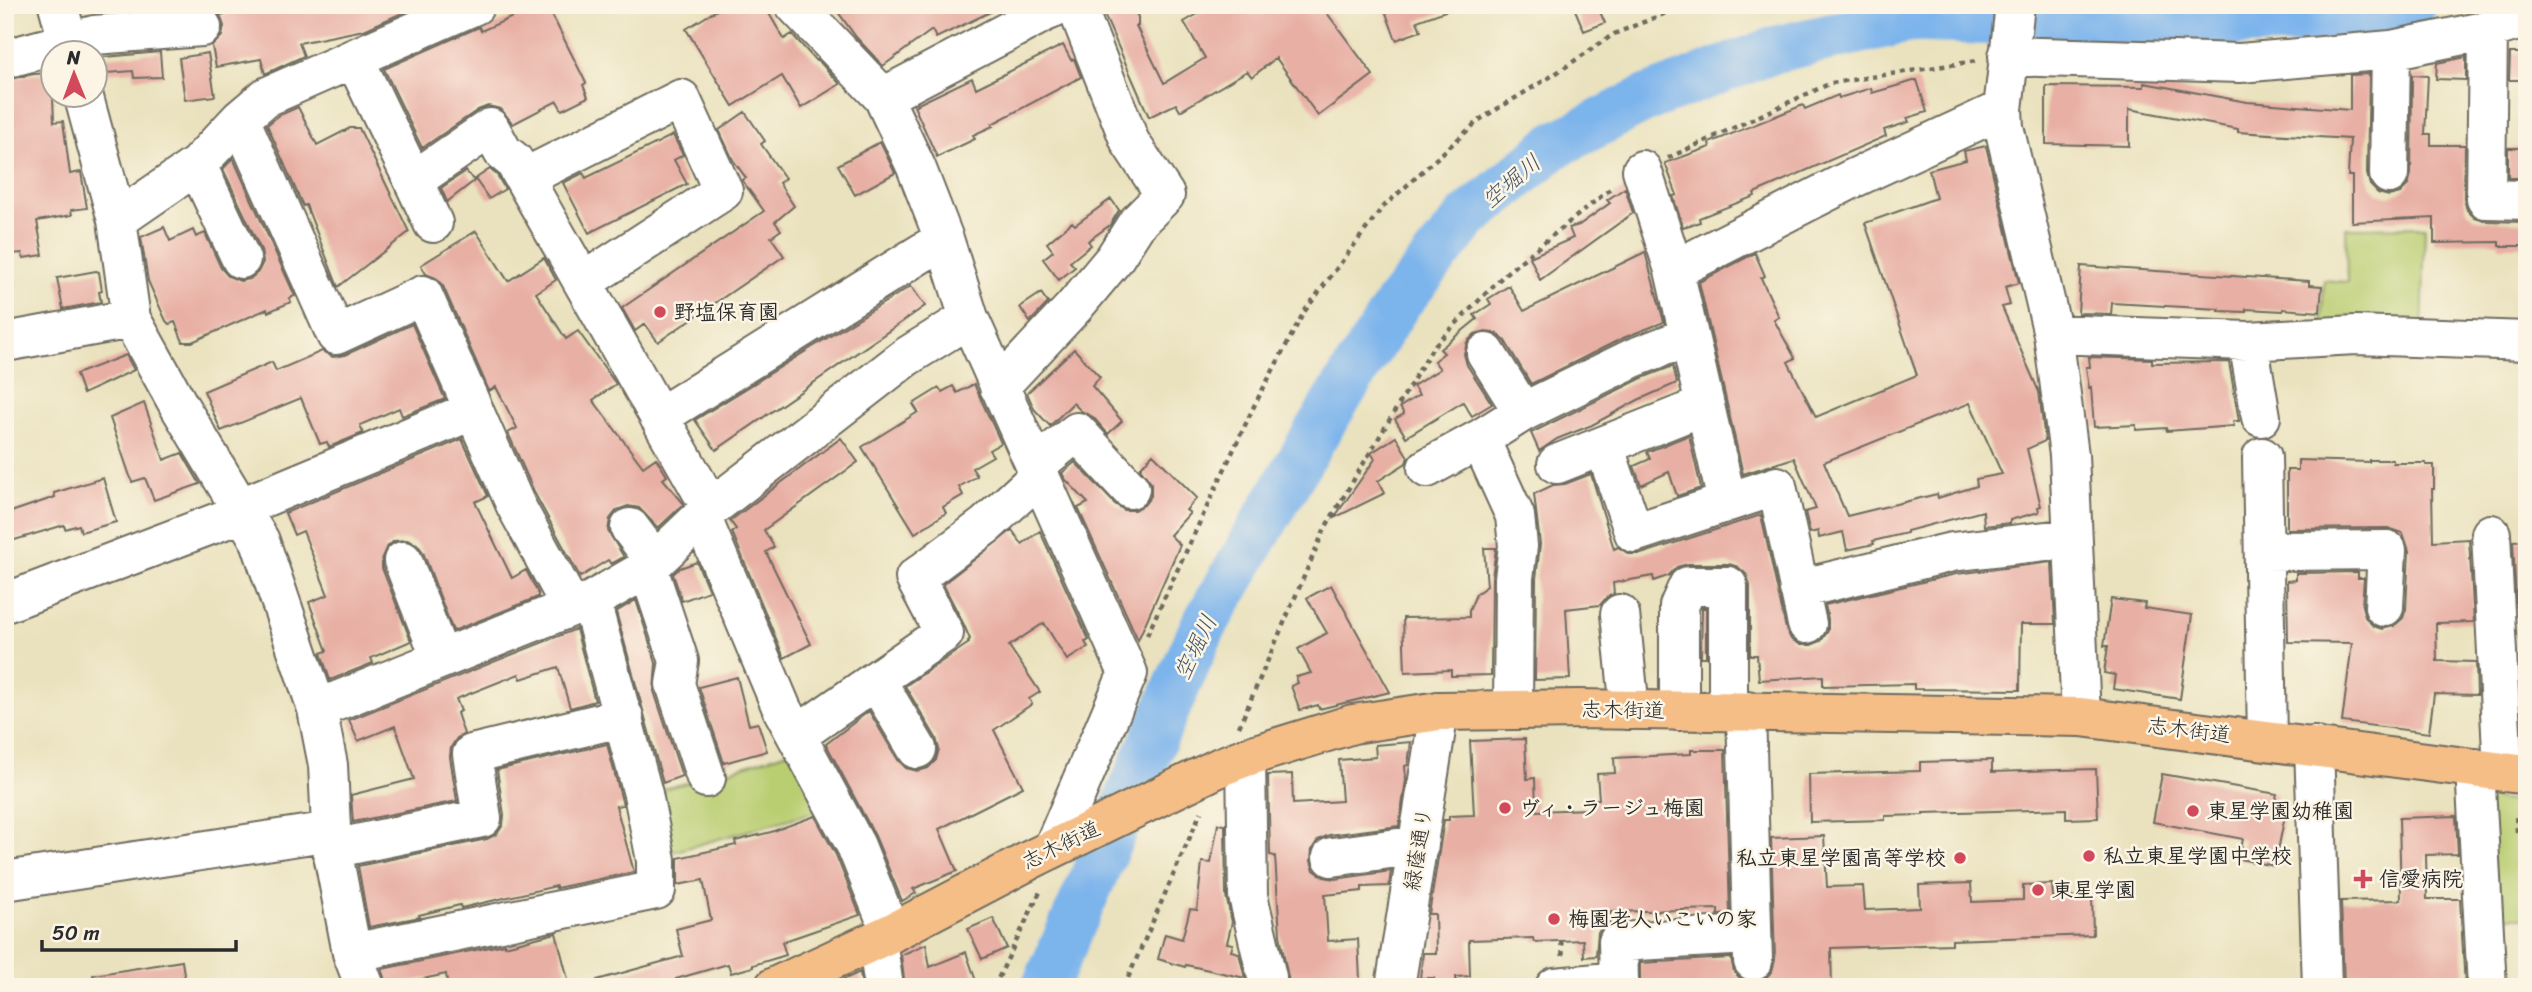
<svg xmlns="http://www.w3.org/2000/svg" width="2532" height="992" viewBox="0 0 2532 992" font-family="Sriracha,'Klee One',sans-serif">
	<style>
		.green { fill: #b9cd71; stroke: #727c4e; stroke-width: 2 }
		.lines { fill: none; stroke-linecap: round; stroke-linejoin: round }
		.river { stroke: #7cb4ec; stroke-width: 47 }
		.building { fill: #e8afa4; fill-rule: evenodd }
		.minor-casing { stroke: #6e6b5e; stroke-width: 42 }
		.major-casing { stroke: #6e6b5e; stroke-width: 42 }
		.path { stroke: #6e6b5e; stroke-width: 4.5; stroke-dasharray: 5 5; stroke-linecap: butt }
		.minor { stroke: #fff; stroke-width: 38 }
		.major { stroke: #f6be87; stroke-width: 38 }
		.poi-dot { fill: #d1495b; stroke: #fcf5e5; stroke-width: 2.5 }
		.labels { text-anchor: middle; stroke-width: 5; stroke-linejoin: round; paint-order: stroke }
		.poi-label { font-size: 21px; font-weight: bold; fill: #2b2b2b; stroke: #fcf5e5; text-anchor: start }
		.street-label { font-size: 21px; fill: #2b2b2b; stroke: #fcf5e5 }
		.water-label { font-size: 23px; font-style: italic; fill: #435465; stroke: #fcf5e5 }
	</style>
	<rect width="100%" height="100%" fill="#fcf5e5"/>
	<filter id="ink" filterUnits="userSpaceOnUse"><feTurbulence type="fractalNoise" baseFrequency=".0143" numOctaves="2"/><feDisplacementMap in="SourceGraphic" scale="14" xChannelSelector="R" yChannelSelector="G"/><feConvolveMatrix kernelMatrix="1 2 1 2 8 2 1 2 1" color-interpolation-filters="sRGB"/></filter>
	<filter id="wash" filterUnits="userSpaceOnUse"><feTurbulence type="fractalNoise" baseFrequency=".00686" numOctaves="4" result="noise"/><feDisplacementMap in="SourceGraphic" scale="28" xChannelSelector="R" yChannelSelector="G"/><feGaussianBlur stdDeviation="1.57" result="paint"/><feColorMatrix in="noise" values="0 0 0 0 0 0 0 0 0 0 0 0 0 0 0 0 0 1.4 0 .05"/><feComposite in="paint" operator="in"/></filter>
	<g filter="url(#wash)">
		<rect width="100%" height="100%" fill="#eae2be"/>
		<path class="green" d="M2425,227L2422,338L2321,336L2324,280L2347,282L2346,228Z
			M803,747L835,806L655,857L643,794L706,778Z
			M2485,797L2527,804V917H2493Z"/>
		<g class="lines">
			<path class="river" d="M1045,987L1203,627L1315,435L1398,303L1468,217L1554,146L1645,99L1777,49L1911,19L2119,26L2300,21L2413,5"/>
		</g>
		<g id="blocks">
			<path class="building" d="M259,5H289L290,10L315,5H420L364,30L299,43L304,56L265,74L261,59L216,67L212,46L222,36L224,26L220,15L260,8Z
				M523,5H547L586,83L583,85L588,97L562,110L557,101L513,124L501,109L488,106L478,110L422,148L384,69L479,27L481,31L526,11Z
				M725,5H764L784,39L792,34L816,61L818,60L840,84L801,108L782,76L733,106L686,29Z
				M833,5H1005L936,38L932,30L883,66L856,37Z
				M1100,5H1132L1138,17V26H1136L1164,83L1205,58L1184,22L1213,5H1321L1373,75L1318,116L1276,58L1252,77L1247,71L1180,111L1176,104L1149,117Z
				M1383,5H1453L1454,8L1417,21L1421,31L1396,40Z
				M1573,5H1597L1605,23L1584,31Z
				M1063,45L1071,60L1074,59L1081,77L992,124L993,126L973,135L975,139L937,157L914,106L972,78L976,88Z
				M160,52L162,77L134,78L133,71L94,74V58Z
				M208,53L215,96L185,100L179,58Z
				M2510,53H2527V80H2509Z
				M2466,57V80L2436,79L2437,63Z
				M52,73L54,122L63,121L70,174L81,172L87,208L71,210L72,215L37,221L43,255L23,258L22,253L11,254L5,216V80L34,74Z
				M2369,74L2367,174L2370,185L2378,193L2389,196L2400,193L2408,185L2411,174L2412,75L2428,76L2425,134H2431V145H2465L2464,199L2467,210L2475,218L2485,221L2527,222V246H2499V242L2434,243V218L2352,222V176H2348L2350,139L2238,132V129L2129,109V146L2046,144V86L2144,87V83L2247,102L2350,110V75Z
				M1917,80L1927,112L1907,118L1909,122L1884,130L1886,136L1754,193L1755,196L1699,218L1700,222L1683,227L1673,196L1677,195L1665,163L1710,147L1709,143L1803,105L1805,109L1838,95L1839,98L1871,88L1872,93Z
				M298,107L317,145L350,128H359L409,232L338,287L306,205L303,206L267,125L278,116Z
				M745,112L765,141L761,144L785,178L779,183L794,206L775,222L781,230L771,237L784,256L658,342L645,324L635,331L622,308L764,211L742,180L746,178L733,160L719,130Z
				M673,135L683,155L674,160L687,184L589,233L563,183L583,173L586,178Z
				M880,142L895,173L855,195L838,165Z
				M1986,146L2019,283L2005,287L2010,305L2002,307L2039,392L2045,441L2027,449L2041,506L2038,507L2039,512L2010,520V523L1984,526L1983,511L1907,531V533L1873,541L1874,544L1847,550L1843,532L1819,538L1818,531L1810,533L1805,512L1816,509L1794,458L1743,474L1699,282L1755,253L1765,276L1761,278L1779,317L1774,320L1795,358L1788,362L1816,417L1917,375L1865,223L1936,198L1929,170L1966,160L1964,151ZM1970,403L2002,474L1976,479L1977,486L1938,498L1937,494L1847,516L1824,462Z
				M2508,148H2527V178H2508Z
				M233,158L295,296L289,298L291,302L268,312L267,309L192,342H183L175,322L169,324L166,321L148,281L141,237L164,227L170,241L193,230L196,237L205,233L221,268L228,276L240,281L250,279L258,272L263,262L261,250L223,169Z
				M490,169L497,175L505,189L489,199L475,179Z
				M466,171L474,181L447,202L441,188Z
				M1625,188L1633,213L1540,280L1530,257L1573,238L1569,228L1579,225L1610,203L1607,200Z
				M1111,199L1119,210L1110,225L1088,241L1091,245L1070,262L1075,267L1059,280L1043,259L1053,251L1047,243L1072,222L1075,225Z
				M476,231L508,281L544,258L556,280L536,293L566,339L578,331L616,384L593,400L643,467L656,458L667,476L663,479L684,504L658,528L639,508L628,506L617,510L610,519L608,531L624,557L611,564L608,560L580,577L536,496L508,433L517,428L496,387L489,391L443,286L436,278L426,274L421,265Z
				M1645,252L1664,322L1623,338L1531,384L1505,341L1497,334L1486,331L1475,334L1467,342L1464,354L1467,365L1492,404L1472,416L1463,402L1406,437L1395,419L1404,414L1400,407L1419,395L1413,386L1440,369L1434,361L1444,353L1440,349L1477,319L1474,315L1491,304L1488,299L1509,286L1524,311Z
				M2081,266L2309,281V285L2322,286L2320,312L2283,309V311L2246,309V312L2219,311V309L2112,303L2111,314L2078,313Z
				M96,271L99,272L102,291L99,292L101,302L63,309L57,278Z
				M911,286L925,306L716,450L695,420Z
				M1041,293L1048,303L1030,322L1020,307Z
				M412,324L445,399L402,416L399,408L360,425L363,433L329,447L327,442L320,444L301,398L221,431L204,391L272,362L276,371L322,351L333,357L345,355Z
				M1074,349L1100,377L1092,386L1122,421L1108,434L1093,417L1081,411L1073,403L1050,426L1034,409L1027,393Z
				M126,355L134,370L83,394L76,374Z
				M2089,357L2152,359V363L2229,362L2239,421H2233L2234,426L2167,431L2166,428L2136,430V425L2094,427L2091,387L2089,388L2086,367H2090Z
				M1673,366L1677,383L1638,400L1592,425L1557,439L1539,451L1531,433L1642,378Z
				M974,384L1001,443L989,450L993,456L972,468L977,476L959,487L963,495L943,507L946,513L915,533L862,447L918,412L913,404L939,388L942,392L953,386L957,393Z
				M144,403L164,460L182,453L200,484L154,500L145,478L132,482L110,418Z
				M1689,435L1701,488L1677,496L1669,472L1641,485L1634,466L1650,459L1647,452Z
				M1396,437L1408,457L1406,463L1378,481L1385,493L1334,518L1375,459L1371,453Z
				M841,438L858,462L764,530L774,547L766,552L811,644L784,658L732,532L736,529L730,521Z
				M462,439L488,496L475,502L512,578L526,570L538,593V597L453,631L423,552L417,544L407,540L394,541L386,548L382,557V568L411,641L371,658L373,663L330,680L321,653L327,651L309,602L328,595L303,531L294,535L285,513Z
				M1153,454L1197,498L1186,510L1190,513L1170,535L1180,545L1138,640L1078,508L1088,503L1065,479L1062,473L1075,462L1115,504L1124,510H1134L1144,505L1151,496V483L1140,468Z
				M2298,460L2369,462V460H2393V463H2426V465H2434V489H2432L2433,541L2469,539L2474,622L2436,623L2437,661L2476,662L2477,695L2434,694L2429,733L2342,722L2352,643L2288,642L2287,581L2296,580V573L2358,572V578H2364L2362,606L2365,617L2373,626L2382,629L2394,626L2403,618L2406,609L2409,551L2403,533L2388,528L2287,529V470H2298Z
				M1591,474L1614,549L1618,547L1629,554H1641L1761,515L1786,629L1791,639L1801,645H1811L1821,641L1828,631V619L1825,605L1956,574L2052,562L2055,624H2021L2020,690L1914,689V684L1823,686V676L1759,680L1757,655H1750V586L1747,575L1738,567L1729,564H1688L1677,567L1668,576L1654,581L1653,576L1613,583L1614,594L1607,597L1600,605L1566,609L1570,679L1535,680L1536,579L1540,544L1534,494L1553,485L1565,484Z
				M103,478L116,522L81,532L79,525L65,529L64,525L5,543V514L55,497L54,493Z
				M1012,530L1022,544L1040,531L1089,640L1085,642L1088,647L1067,660L1044,623L1009,646L1040,692L1029,699L1032,704L994,730L1023,787L939,829L957,871L913,889L916,893L902,901L875,836L826,744L869,711L898,760L906,768L918,771L928,768L936,760L939,749L936,738L905,686L969,643L968,641L970,639L963,623L943,584Z
				M2527,540V602H2516L2513,541Z
				M1484,548H1496L1492,578L1491,675L1451,676V670L1405,672L1403,618L1469,617V611L1476,594L1487,586Z
				M697,562L709,591L682,601L673,574L680,568Z
				M1331,585L1390,692L1319,709L1318,705L1300,710L1291,686L1298,683L1296,677L1311,673L1298,649L1327,633L1307,598Z
				M2111,599L2145,603L2144,608L2192,615L2180,699L2113,689L2115,675L2104,673L2108,646H2104Z
				M636,600L656,663L654,691L682,776L663,783L616,612Z
				M1702,608H1706V657H1701Z
				M576,629L595,701L570,708L558,667L521,679L519,674L456,699L461,711L457,713L464,734L457,738L451,747L450,757L457,801L353,822L351,795L414,779L395,726L358,741L349,720Z
				M737,677L749,725L758,723L767,751L724,763L699,687Z
				M1525,739L1527,779L1535,778L1536,811L1589,809L1588,800L1599,799L1597,774L1615,773L1614,758L1691,754V750H1725L1730,914L1718,915V909L1610,912V922L1598,932L1596,956L1584,957L1583,940L1534,942L1533,938L1469,940L1470,976L1456,977V984H1435L1434,978H1420L1423,953H1436L1435,914H1429L1444,820H1449V816L1474,815L1470,741Z
				M1411,742L1408,765L1405,766L1406,780L1399,826L1329,835L1318,840L1312,849L1311,861L1314,870L1324,877L1335,879L1391,871L1389,886L1362,887V891L1325,895L1328,941L1358,939L1360,980L1289,983L1280,935L1275,856L1270,855L1268,775L1292,774L1293,804L1342,801L1339,760L1376,757L1375,745Z
				M607,744L623,805L616,806L634,872L556,888V886L461,908L460,905L419,915L420,917L369,927L358,866L487,839L497,834L503,825L504,815L497,770Z
				M1992,760V772L2096,769L2098,818L2066,819V809L1923,813V815L1885,816V820L1810,822L1809,774L1920,771V762Z
				M2162,774L2277,794L2274,808L2286,810L2275,866L2239,859L2243,839L2153,822Z
				M815,816L836,855L860,915L782,942L786,955L753,965V967L731,973L728,964L676,979L679,987H598L597,980L683,956L676,929L711,920L703,880L678,885V858L736,845L735,841L771,832Z
				M2456,816L2458,854L2426,855L2427,899H2460L2465,987H2344L2341,901L2401,900L2399,818Z
				M1218,824L1225,825L1226,896L1232,922L1227,943L1233,944L1231,951L1239,953L1245,978L1186,965L1185,967L1158,959L1165,934L1182,939L1190,909L1197,910L1202,862L1211,863Z
				M1824,836L1827,887L1863,886L1865,910L1920,908L1919,885L1971,883L1972,902L2023,900V885L2052,884L2053,897L2092,896L2093,935L1952,940V944L1831,948L1832,987H1640V963L1731,958L1734,972L1742,980L1754,983L1765,979L1772,971L1775,960L1771,838Z
				M993,918L1007,948L982,959L968,929Z
				M556,933L570,987H469L468,983L448,987L446,974L386,987L382,969L505,944V946Z
				M926,944L930,967L966,952L978,987H905L901,955Z
				M182,961L186,987H94L93,975Z
				M860,972L862,987H827Z"/>
		</g>
	</g>
	<g filter="url(#ink)">
		<use href="#blocks" fill-opacity="0" stroke="#6e6b5e" stroke-width="2"/>
		<g class="lines">
			<defs>
				<path id="minor" d="M58,5L71,52
					M795,5L883,97L916,167L944,239L969,318L1128,673L1053,848
					M2015,5L2003,109L2004,127L2053,334L2069,455L2081,717
					M2488,30L2486,199L2527,200
					M2008,56L2240,63L2391,50L2488,30L2527,18
					M5,59L94,35L202,27
					M355,60L411,176L426,172L490,128L503,152L514,161L711,508
					M83,94L117,220L131,319L178,404L260,541L317,709L328,765L332,849L352,953L365,987
					M883,97L1045,12L1062,5
					M240,119L336,335L423,295L516,506L571,607
					M197,165L241,259
					M1642,170L1674,270L1727,502
					M2389,174L2391,50
					M411,176L433,223
					M524,178L681,99L723,191L583,282
					M117,220L197,165L240,119L266,97L475,5
					M1674,270L1852,179L2003,109
					M2053,334L2248,341L2356,335L2527,341
					M2248,341L2261,417
					M5,342L131,319
					M1486,353L1523,412
					M999,387L1074,307L1114,259L1137,223L1165,195L1130,142L1076,5
					M659,417L944,239
					M1480,439L1515,516L1518,546L1514,578L1513,710
					M1604,446L1634,533L1777,486L1807,624
					M2262,457L2267,740
					M1557,464L1703,406
					M1035,466L1077,432L1130,489
					M1427,468L1480,439L1523,412L1633,358L1688,337
					M239,508L474,410
					M702,518L782,709L856,846L891,933
					M630,528L655,561
					M2491,534L2503,771
					M2264,551L2387,550L2384,607
					M403,561L441,659
					M648,568L679,661L675,684L706,778
					M1799,589L1952,552L2071,538
					M5,603L242,513
					M1620,614L1630,710
					M876,680L917,749
					M317,709L571,607L591,601L648,568L711,508L906,357L969,318
					M1679,711V606L1688,586H1728V711
					M1746,711L1753,961
					M797,735L944,633L915,578L986,525L1039,476
					M2314,746L2322,987
					M1246,757L1248,896L1267,977V987
					M2475,768L2487,987
					M332,849L482,818L472,754L624,717
					M1332,857L1419,845
					M5,881L331,831
					M877,940L884,987
					M352,953L656,890V860L643,794L591,601
					M1395,987L1439,711
					M1555,987L1619,981L1618,942L1751,935"/>
				<path id="major" d="M774,987L891,933L1034,858L1220,767L1246,757L1353,724L1439,711L1578,709L2081,717L2527,775"/>
			</defs>
			<use href="#minor" class="minor-casing"/>
			<use href="#major" class="major-casing"/>
			<path class="path" d="M1668,158L1831,83L1977,61
				M1147,635L1255,404L1304,312L1382,208L1479,120L1555,74L1614,34L1686,5
				M1239,727L1325,528L1433,347L1506,273L1614,186
				M2517,832L2516,815L2527,817
				M1561,941L1563,957
				M994,987L1040,892
				M1124,987L1201,812"/>
			<use href="#minor" class="minor"/>
			<use href="#major" class="major"/>
		</g>
	</g>
	<g class="poi-dot">
		<circle cx="660" cy="312" r="7"/>
		<circle cx="1505" cy="808" r="7"/>
		<circle cx="2193" cy="811" r="7"/>
		<circle cx="2089" cy="856" r="7"/>
		<circle cx="1960" cy="858" r="7"/>
		<path d="M2359.5 868.5h7v7h7v7h-7v7h-7v-7h-7v-7h7z"/>
		<circle cx="2038" cy="890" r="7"/>
		<circle cx="1554" cy="919" r="7"/>
	</g>
	<g class="labels">
		<g class="poi-label">
			<text x="674" y="319">野塩保育園</text>
			<text x="1519" y="815">ヴィ・ラージュ梅園</text>
			<text x="2207" y="818">東星学園幼稚園</text>
			<text x="2103" y="863">私立東星学園中学校</text>
			<text x="1946" y="865" text-anchor="end">私立東星学園高等学校</text>
			<text x="2379" y="886">信愛病院</text>
			<text x="2052" y="897">東星学園</text>
			<text x="1568" y="926">梅園老人いこいの家</text>
		</g>
		<g class="street-label">
			<text transform="translate(1623 710) rotate(1)" y="7">志木街道</text>
			<text transform="translate(2189 730) rotate(7)" y="7">志木街道</text>
			<text transform="translate(1061 845) rotate(-26)" y="7">志木街道</text>
			<text transform="translate(1418 849) rotate(-81)" y="7">緑蔭通り</text>
		</g>
		<g class="water-label">
			<text transform="translate(1511 181) rotate(-40)" y="8">空堀川</text>
			<text transform="translate(1195 647) rotate(-64)" y="8">空堀川</text>
		</g>
	</g>
	<rect width="2532" height="992" fill="none" stroke="#fcf5e5" stroke-width="28"/>
	<g transform="translate(74 74) rotate(359)"><circle r="33" fill="#fcf5e5" stroke="#a8a49b" stroke-width="2"/>
	<path d="M0-5L12 26L0 18L-12 26Z" fill="#d1495b"/>
	<text y="-10" font-size="19" font-weight="bold" text-anchor="middle" fill="#2b2b2b">N</text>
	</g>
	<path d="M42 940v10h194v-10" fill="none" stroke="#2b2b2b" stroke-width="3.5"/>
	<text x="52" y="940" font-size="21" fill="#2b2b2b" stroke="#fcf5e5" stroke-width="5" paint-order="stroke">50 m</text>
</svg>
